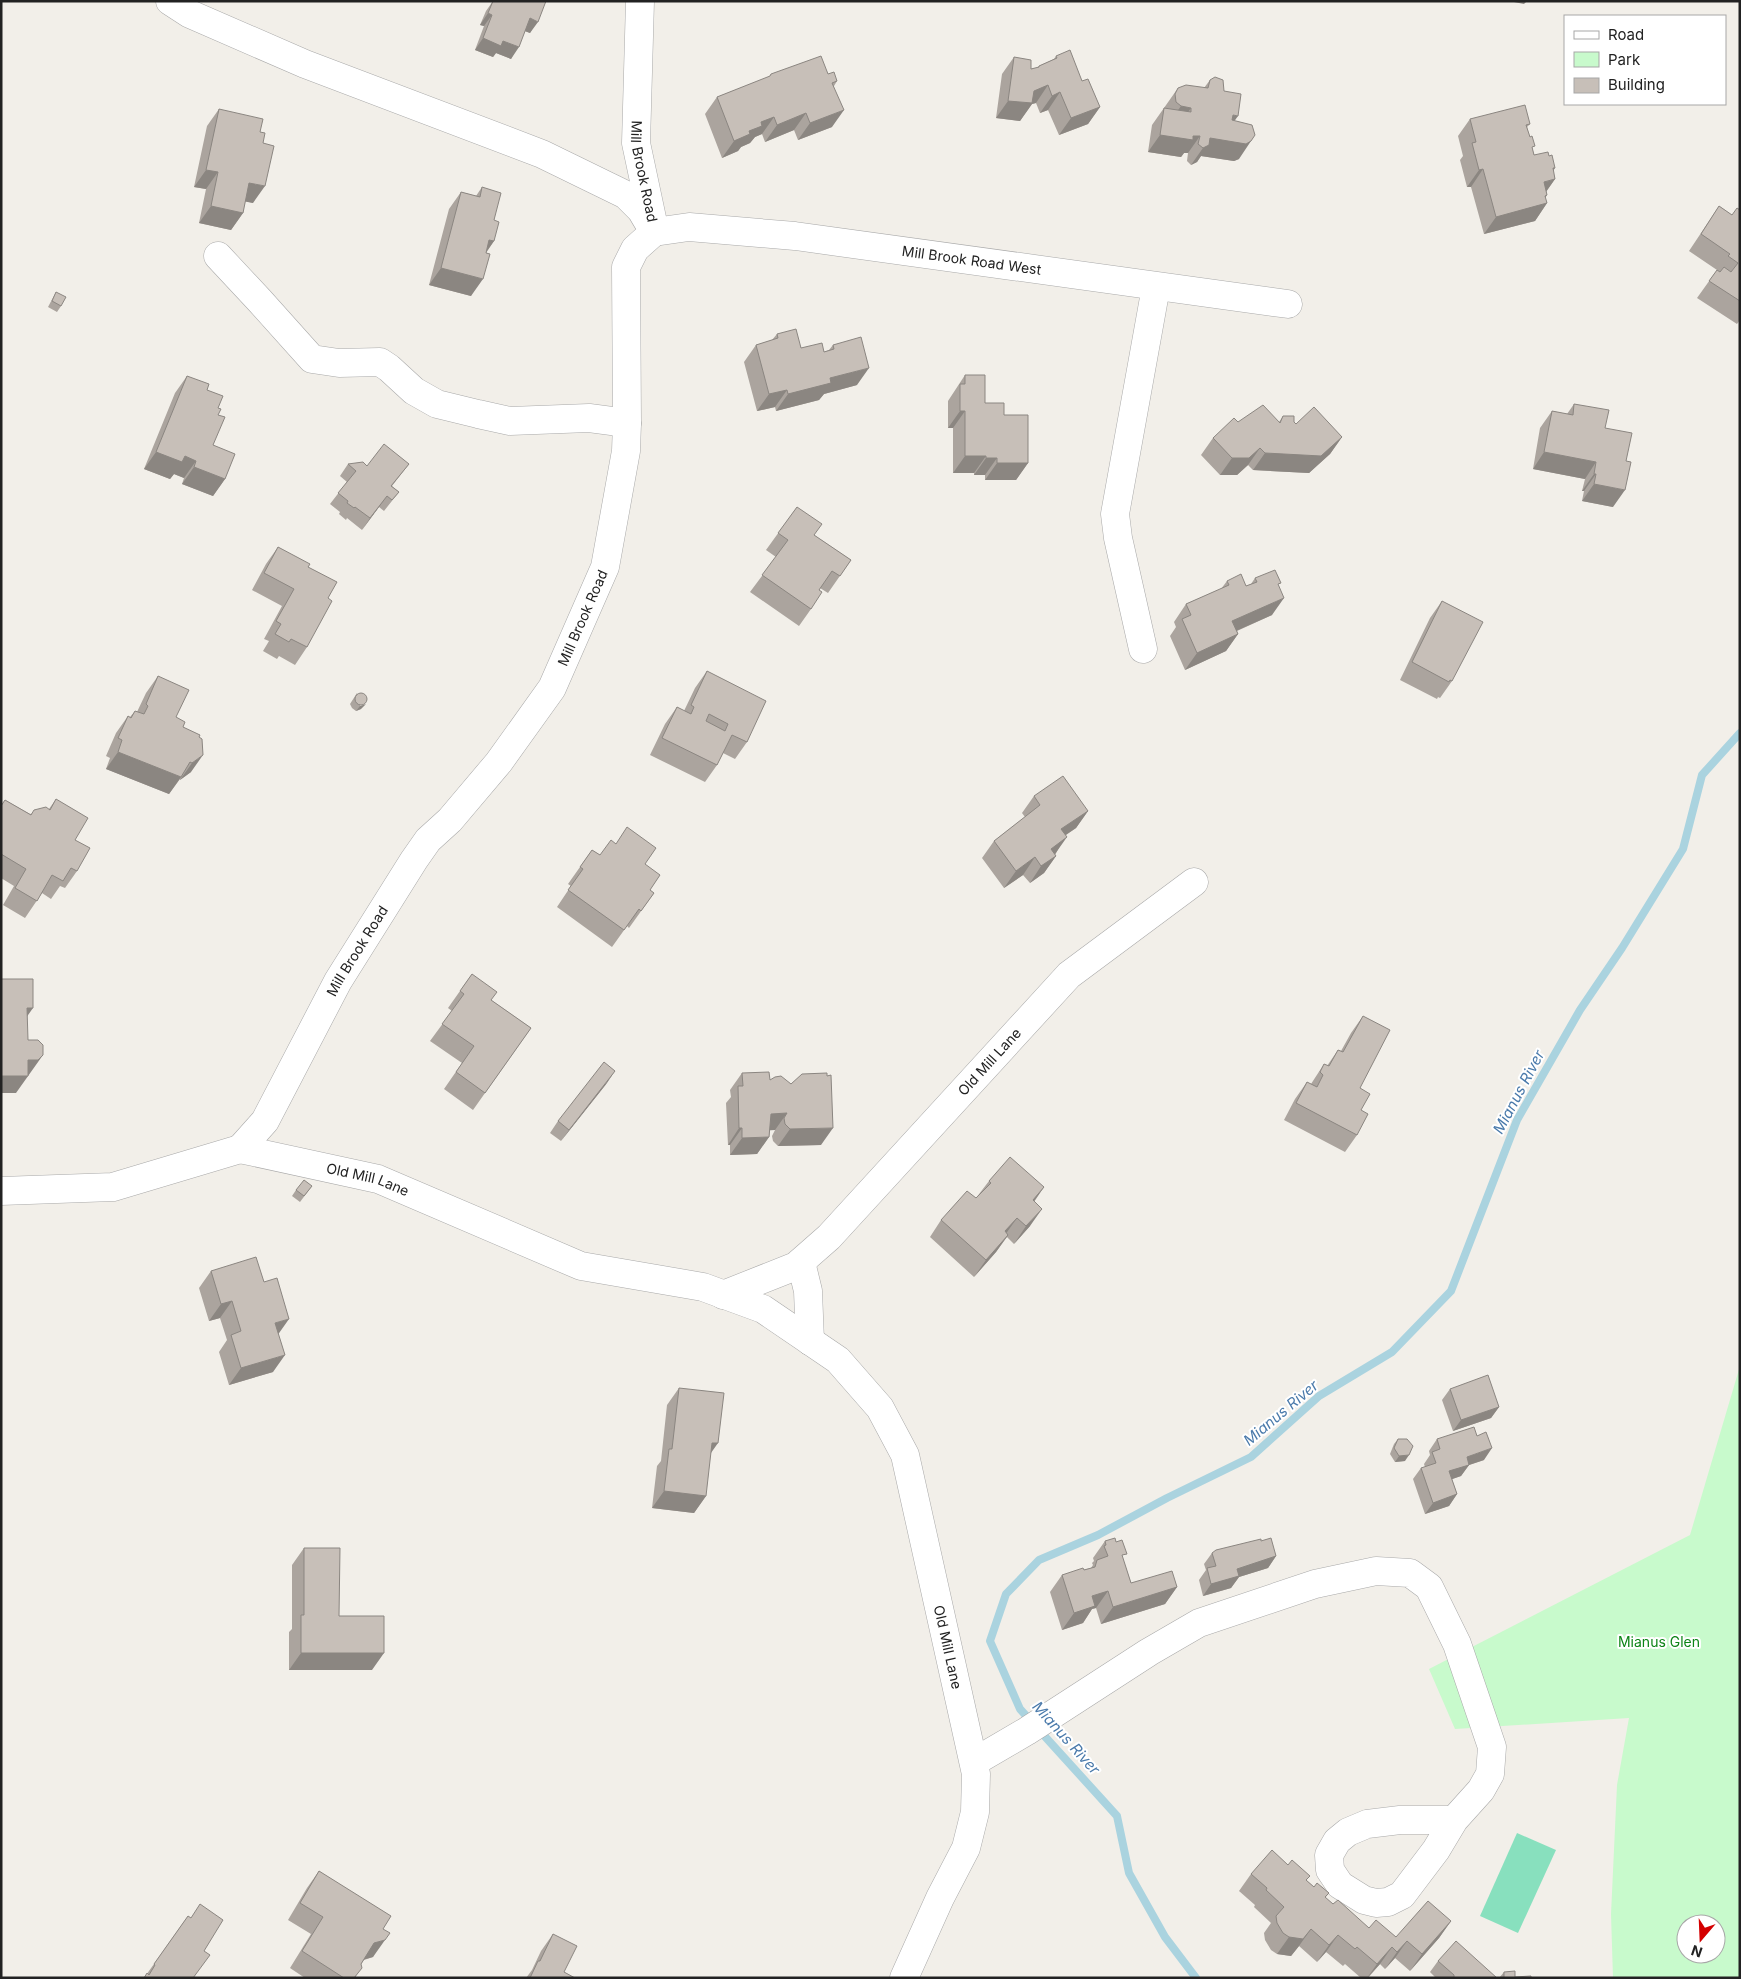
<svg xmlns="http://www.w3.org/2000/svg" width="1741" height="1979" viewBox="0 0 1741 1979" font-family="Inter,sans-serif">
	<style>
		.park { fill: #c8facc; fill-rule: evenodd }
		.pitch { fill: #88e0be }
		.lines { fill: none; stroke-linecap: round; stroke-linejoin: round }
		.stream { stroke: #aad3df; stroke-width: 8 }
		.minor-casing { stroke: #a9a9a9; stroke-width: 29 }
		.minor { stroke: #fff; stroke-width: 28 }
		.wall { fill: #aba49e }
		.shaded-wall { fill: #8b8681 }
		.building { fill: #c7bfb8; stroke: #8b8681; fill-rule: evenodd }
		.labels { text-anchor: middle; stroke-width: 4; stroke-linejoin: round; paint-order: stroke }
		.street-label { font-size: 14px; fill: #222; stroke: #fff }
		.park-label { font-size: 14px; fill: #0c8416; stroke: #fff }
		.water-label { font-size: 15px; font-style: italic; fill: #4a7aab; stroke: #fff }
	</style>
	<rect width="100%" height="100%" fill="#f2efe9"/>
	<path class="park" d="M1740,1366V1978H1613L1611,1914L1617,1785L1629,1718L1455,1729L1429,1669L1690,1535ZM1686,1924H1716V1954H1686Z"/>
	<path class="pitch" d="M1517,1833L1556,1850L1518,1933L1480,1916Z"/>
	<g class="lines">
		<path class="stream" d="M1196,1978L1165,1937L1129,1873L1117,1816L1020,1709L990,1641L1006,1594L1039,1560L1098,1535L1167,1498L1251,1457L1319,1396L1392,1352L1451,1291L1517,1120L1580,1010L1622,948L1683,849L1702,775L1740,733"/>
		<defs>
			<g id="minor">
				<path d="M170,1L190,14L305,64L542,154L626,195L641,210L654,232"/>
				<path id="s1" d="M640,1L636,143L653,223"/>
				<path id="s2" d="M654,232L689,227L795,236L1288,304"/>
				<path d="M218,256L260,301L312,359L339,363L380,362L389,368L414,391L437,404L478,414L510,421L589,418L627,423"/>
				<path d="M1143,649L1118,538L1115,514L1156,287"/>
				<path id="s3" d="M240,1149L265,1121L338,981L414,860L428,840L450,820L499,762L552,688L605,567L626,451L627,423L626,267L635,249L654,232"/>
				<path id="s4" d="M1,1191L113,1187L240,1149L378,1179L581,1266L703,1287L763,1309L838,1360L880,1408L905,1455L976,1774L975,1812L966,1848L940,1898L904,1978"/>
				<path d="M801,1262L808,1291L810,1341"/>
				<path id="s5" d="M723,1295L796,1266L829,1237L1069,975L1194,882"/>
				<path d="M974,1762L1027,1731L1149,1652L1199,1623L1315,1584L1376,1571L1410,1573L1429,1587L1457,1644L1492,1747L1490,1774L1481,1790L1454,1820L1436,1850L1402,1895L1388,1902L1376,1903L1364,1900L1340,1885L1330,1870L1329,1855L1337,1841L1348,1832L1367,1824L1400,1820H1454"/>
			</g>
		</defs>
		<use href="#minor" class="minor-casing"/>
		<use href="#minor" class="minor"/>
	</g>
	<path class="wall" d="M493,1H546L530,33L525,31L511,59L496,53L493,57L475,50L484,26L480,25L486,11Z
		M1056,56L1082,81L1100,107L1088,124L1059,135L1048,110L1040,113L1036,103L1032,104L1020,121L996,118L1002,74L1014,57L1031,69L1037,68L1039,66L1054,59Z
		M771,74H828L837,81L834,86L832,127L798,140L794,130L765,142L762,134L755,137L750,143L741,147L738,151L722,158L705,114L717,97L769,77Z
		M1210,80L1224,91L1234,121L1239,159L1234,161L1201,156L1197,162L1191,165L1187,161L1188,153H1184L1181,157L1148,152L1152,125L1178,88H1204Z
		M219,109L260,132L253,203L245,201L243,213L231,230L199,223L206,189L194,187L207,126Z
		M1470,119L1530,124L1527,127L1534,155L1549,156L1555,179L1546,192L1547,195L1545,198L1547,203L1535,221L1484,234L1471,187H1467L1460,160L1463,156L1458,136Z
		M482,187L494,220V241L486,253L471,296L429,285L449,209L461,192L476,196Z
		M1719,206L1732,215L1740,210V320L1737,324L1697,298L1717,270L1689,251Z
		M56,292L61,306L57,312L48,307Z
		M777,334L801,348L824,352L829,350L833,345L857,385L824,394L819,400L776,411L775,407L757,411L744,362L756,345L772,340Z
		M965,375L985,403L1004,415L1028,463L1016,480H985V475H974V473H953V428H948V401Z
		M187,376L207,390L218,408V415L213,445L225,479L213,496L182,484L184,478L174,474L170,479L144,469L175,393Z
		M1574,404L1605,428L1613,507L1582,501L1584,491H1582L1585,479L1533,469L1540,428L1552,411L1567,414Z
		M1283,416L1294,422L1296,424L1342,437L1330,454L1309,473L1253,470L1248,465L1237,475H1220L1201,455L1213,438L1238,422H1279Z
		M348,464L367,466L409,464L392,486L399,492L384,511L379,507L362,530L347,518L346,520L339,514L340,512L330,504L347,482L340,476Z
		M797,507L814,535L851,560L828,593L820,588L811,609L799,626L750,592L776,557L766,550Z
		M278,547L308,567L328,598L307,647L295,665L279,656L277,659L263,651L269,641L264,639L282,606L252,590L266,564Z
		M1255,578L1278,586L1272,615L1237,631L1238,634L1226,651L1185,670L1170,636L1176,627L1174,622L1186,604L1221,589L1227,581L1246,586L1251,584Z
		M1442,601L1452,681L1440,698L1438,697L1437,699L1400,680L1430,618Z
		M707,671L747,742L735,759L723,753L717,765L705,782L650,755L665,724L677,707L684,711L695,688Z
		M158,676L176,717L183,727L199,737L191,772L180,780V779L169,794L106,769L110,758L106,756L116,733L128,716L130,717L135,711L137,712L146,693Z
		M357,693L361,709L356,711L352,708L350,704Z
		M1034,796L1088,811L1076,828L1066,835L1055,855L1056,856L1044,873L1030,883L1023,875L1004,888L982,858L994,841L1025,817L1022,813Z
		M56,799L75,840L77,871L65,888L60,886L51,899L42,893L25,918L3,905L14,886L1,878V805L5,800L30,814L49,809Z
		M592,850L600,855L645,865L650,890L654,893L629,928L627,926L612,947L557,907L571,886L568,884Z
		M472,974L491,1000L531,1028L473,1110L444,1089L462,1063L430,1041L452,1011L448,1008Z
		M1363,1016L1360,1088L1361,1110L1357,1135L1345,1152L1284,1120L1295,1099L1307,1082L1311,1084L1324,1064L1327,1066L1338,1050L1341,1051L1351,1033Z
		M742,1073L770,1080L821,1145L778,1146L773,1141L772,1136L775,1130H770L769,1137L757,1154L730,1155V1145H728L726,1103L731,1097L730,1090Z
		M607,1083L561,1141L550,1133L558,1121Z
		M989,1181L1044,1187L1034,1202L1030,1226L1014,1244L1007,1237L996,1252L974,1277L930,1237L941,1220L976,1198Z
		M312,1186L300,1202L292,1196L296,1190Z
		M211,1271L278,1334L273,1372L229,1385L219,1352L227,1340L220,1318L209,1321L199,1288Z
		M679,1388L706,1496L694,1513L652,1508L657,1466L661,1461L667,1405Z
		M1450,1389L1499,1407L1491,1418L1453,1431L1442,1400Z
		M1398,1439L1405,1461L1395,1462L1390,1454L1394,1444Z
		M1437,1439L1484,1460L1469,1465L1461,1476L1452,1479L1457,1494L1449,1506L1425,1514L1413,1479L1421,1468L1425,1467L1424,1464L1430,1455L1429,1451Z
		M1105,1541L1123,1559L1131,1583L1177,1587L1165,1604L1101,1624L1096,1608L1092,1609L1083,1623L1062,1630L1050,1592L1062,1575L1091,1568L1093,1565L1092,1563L1094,1561L1093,1558Z
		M1261,1541L1276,1556L1268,1568L1239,1577L1231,1588L1203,1596L1199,1580L1206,1570L1204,1564L1212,1553Z
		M304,1548L339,1616L372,1670H289V1632L292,1629V1565Z
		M1288,1865L1314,1887L1329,1893L1325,1898L1333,1904L1369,1928L1396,1937L1451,1921L1439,1938L1410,1971L1395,1958L1385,1969L1380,1964L1368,1978H1361L1345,1964L1343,1966L1326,1952L1317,1962L1299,1946L1291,1956L1277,1954L1271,1950L1265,1940L1264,1933L1271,1923L1254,1907L1255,1905L1239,1891L1251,1874Z
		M319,1871L383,1929L373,1957L364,1960L361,1964L355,1978H305L290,1968L311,1934L288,1920L307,1888Z
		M188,1916L204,1951L144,1978Z
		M553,1934L564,1972L575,1978H526L532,1970L541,1951Z
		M1438,1961L1497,1978H1436L1430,1972Z
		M1504,1972L1515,1977L1531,1978H1499Z"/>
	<path class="shaded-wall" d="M1509,1H1527L1524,4Z
		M488,13L492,15L484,26L480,25Z
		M530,18L538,22L530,33L522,30Z
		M483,38L503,41L519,47L511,59L496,53L493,57L475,50Z
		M1048,85L1036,103L1032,104L1020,121L996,118L1008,101Z
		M1060,92L1048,110L1040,113L1052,96Z
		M1181,106L1191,108L1179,125L1169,123Z
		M1100,107L1088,124L1059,135L1071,118Z
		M844,110L832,127L798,140L810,123Z
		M806,113L794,130L765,142L777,125Z
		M1233,115L1238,116L1226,133Z
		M774,117L762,134L755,137L750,143L741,147L738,151L722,158L734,141L749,131L761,122Z
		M1160,135L1193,136H1200L1188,153H1184L1181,157L1148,152Z
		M1210,138L1251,141L1239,159L1234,161L1201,156L1197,162L1191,165Z
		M1553,168H1555L1546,182L1555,179L1543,196L1532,199Z
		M1483,169L1471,187H1467L1479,170Z
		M206,170L218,172L206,189L194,187Z
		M249,183L265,186L253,203L237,200Z
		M1547,195L1540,205L1547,203L1535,221L1484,234L1496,217Z
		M211,206L243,213L231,230L199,223Z
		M489,240L494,241L482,258Z
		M441,268L483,279L471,296L429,285Z
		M869,368L857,385L824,394L819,400L776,411L788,394L830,378Z
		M787,390L775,407L757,411L769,394Z
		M960,411H965L953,428H948Z
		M1342,437L1330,454L1309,473L1253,470L1265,453Z
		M1260,448L1248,465L1237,475H1220L1232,458Z
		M156,452L185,456L196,461L184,478L174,474L170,479L144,469Z
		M1544,452L1596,462L1585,479L1533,469Z
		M965,456H986L974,473H953Z
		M986,458H997L985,475H974Z
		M997,463H1028L1016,480H985Z
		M194,467L225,479L213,496L182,484Z
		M1594,474H1596L1584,491H1582Z
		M1594,484L1625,490L1613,507L1582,501Z
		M387,496L379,507L362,530L370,518Z
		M1284,598L1272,615L1220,638L1232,621Z
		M1238,634L1226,651L1185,670L1197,653Z
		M366,704L361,709L356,711L360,706Z
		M118,752L181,777L169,794L106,769Z
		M203,755L191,772L180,780L192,763Z
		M1088,811L1076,828L1049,846L1061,829Z
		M1067,837L1055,854L1041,865L1051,849Z
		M1056,856L1044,873L1030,883L1041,866Z
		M1035,857L1023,875L1004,888L1016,871Z
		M27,1008H33L21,1025Z
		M43,1055L16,1093H1V1076L28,1060Z
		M615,1071L607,1083L561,1141L569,1130Z
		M787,1113L775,1130L759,1131L771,1114Z
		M739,1128H742L730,1145H728Z
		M833,1128L821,1145L778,1146L790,1129Z
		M769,1137L757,1154L730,1155L742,1138Z
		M1044,1187L1032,1204L1033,1200Z
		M1042,1209L1030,1226L1014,1244L1026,1226Z
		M1017,1218L1005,1235V1231Z
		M1008,1235L996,1252L974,1277L986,1260Z
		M232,1301L220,1318L209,1321L221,1304Z
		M289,1319L277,1336L275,1323Z
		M285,1355L273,1372L229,1385L241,1368Z
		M1499,1407L1491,1418L1453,1431L1461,1420Z
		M712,1443H718L706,1460Z
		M1492,1448L1484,1460L1469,1465L1461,1476L1441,1483L1449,1471L1467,1457Z
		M1409,1455L1405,1461L1395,1462L1399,1456Z
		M664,1491L706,1496L694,1513L652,1508Z
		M1457,1494L1449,1506L1425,1514L1433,1503Z
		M1276,1556L1268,1568L1239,1577L1231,1588L1203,1596L1211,1584L1237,1569Z
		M1177,1587L1165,1604L1101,1624L1113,1607Z
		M1108,1591L1096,1608L1092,1609L1083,1623L1062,1630L1074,1613L1092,1596Z
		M301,1653H384L372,1670H289Z
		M1451,1921L1439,1938L1410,1971L1422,1954Z
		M1311,1929L1299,1946L1291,1956L1277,1954L1289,1937Z
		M1338,1935L1326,1952L1317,1962L1329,1945Z
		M385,1940L373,1957L362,1960L374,1943Z
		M1407,1941L1395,1958L1385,1969L1397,1952Z
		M1392,1947L1380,1964L1367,1978L1377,1964Z"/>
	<path class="building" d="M493,1H546L538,22L530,18L519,47L503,41L501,46L483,38L492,15L488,13Z
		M1070,50L1082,81L1088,79L1100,107L1071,118L1060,92L1052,96L1048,85L1034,91L1032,103L1008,101L1014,57L1031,60V69L1039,67V66L1057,58L1056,56Z
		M821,56L828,74L834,72L837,81L832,83L844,110L810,123L806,113L777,125L774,117L761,122L762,126L749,131L750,134L734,141L717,97L770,76L771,74Z
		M1215,77L1223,80L1224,91L1241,94L1238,116L1233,115L1232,120L1252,125L1255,135L1251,141L1246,144L1210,138L1209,145L1203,148L1198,144L1200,136H1193V140L1160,135L1164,108L1191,112V108L1181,106L1176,102L1175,94L1178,88L1186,85L1208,88L1210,80Z
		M1525,105L1530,124L1526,125L1530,137L1532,136L1535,146L1532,147L1534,155L1548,152L1549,156L1552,155L1555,168H1553L1555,179L1544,182L1547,195L1545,196L1547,203L1496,217L1483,169L1479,170L1472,143L1476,142L1470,119Z
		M219,109L263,119L260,132L265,133L263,143L274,146L265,186L249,183L243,213L211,206L218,172L206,170Z
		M482,187L501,193L494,220L499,222L494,241L489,240L486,253L490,254L483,279L441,268L461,192L480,197Z
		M1719,206L1732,215L1737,208L1740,210V301L1709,281L1717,270L1720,272L1724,267L1731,272L1738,263L1728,256L1730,254L1701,234Z
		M56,292L66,297L61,306L52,301Z
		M796,329L801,348L822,343L824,352L834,349L833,345L861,337L869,368L830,378L831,383L788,394L787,390L769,394L756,345L778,338L777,334Z
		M965,375H985V403H1004V415H1028V463H997V458H986V456H965V411H960V384H965Z
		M187,376L209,384L207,390L223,396L218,408L221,409L218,415L225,417L213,445L235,454L225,479L194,467L196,461L185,456L182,462L156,452Z
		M1574,404L1609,410L1605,428L1632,433L1626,461L1631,462L1625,490L1594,484L1596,474H1594L1596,462L1544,452L1552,411L1573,415Z
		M1263,405L1280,423L1283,416H1294V422L1296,424L1314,407L1342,437L1321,456L1265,453L1260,448L1249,458H1232L1213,438L1234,418L1238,422Z
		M384,444L409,464L391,486L399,492L392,500L387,496L370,518L355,507L354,508L347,503L348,501L338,493L356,471L348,464L363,462L367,466Z
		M797,507L822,524L814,535L851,560L840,576L832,571L819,590L822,592L811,609L762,575L788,540L778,533Z
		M278,547L310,564L308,567L337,582L328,598L332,601L307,647L291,639L289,642L275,634L281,624L276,621L294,589L264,573Z
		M1275,570L1281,583L1278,584L1284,598L1232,621L1238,634L1197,653L1182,619L1191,615L1186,604L1229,585L1227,581L1241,574L1246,586L1257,582L1255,578Z
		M1442,601L1483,622L1452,681L1450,680L1449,682L1412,662Z
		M707,671L766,701L747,742L732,735L717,765L662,738L677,707L691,714L694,707L691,705ZM709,714L728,724L725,731L706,721Z
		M158,676L189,690L176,717L185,722L183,727L200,735L199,737L202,739L203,755L192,763L190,762L181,777L118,752L122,740L118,738L128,716L131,718L135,711L144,714L148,706L146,704Z
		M355 699a6 6 0 1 1 12 0a6 6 0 1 1-12 0Z
		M1063,776L1088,811L1061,829L1067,837L1051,849L1056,856L1041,866L1035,857L1016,871L994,841L1040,805L1034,796Z
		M56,799L88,818L75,840L90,848L77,871L71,868L63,881L52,875L37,901L15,888L26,869L1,854V806L5,800L31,815L34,810L46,807L50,810Z
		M627,827L656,848L645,864L660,875L650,890L654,893L641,911L639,909L624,930L568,890L583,869L580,867L592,850L600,855L611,840L616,844Z
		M472,974L497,992L491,1000L531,1028L485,1093L456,1072L474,1046L442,1024L464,994L460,991Z
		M1,979H33V1008H27L28,1040H38L43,1045V1055L38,1060H28V1076H1Z
		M1363,1016L1390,1030L1360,1088L1370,1094L1361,1110L1368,1114L1357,1135L1296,1103L1307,1082L1317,1087L1323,1075L1320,1072L1324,1064L1329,1066L1338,1050L1343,1052Z
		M604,1062L615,1071L569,1130L558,1121Z
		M769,1072L770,1080L775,1077L781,1076L791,1084L802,1074L827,1073V1076L831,1075L833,1128L790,1129L785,1124L784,1118L787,1113L771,1114L769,1137L742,1138V1128H739L738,1086H743L742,1073Z
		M1010,1157L1044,1187L1033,1200L1042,1209L1026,1226L1017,1218L1005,1231L1008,1235L986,1260L941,1220L967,1191L976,1198L991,1183L989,1181Z
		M304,1180L312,1186L304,1196L296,1190Z
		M256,1257L264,1282L277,1278L289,1319L275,1323L285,1355L241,1368L231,1335L241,1331L232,1301L221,1304L211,1271Z
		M1488,1375L1499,1407L1461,1420L1450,1389Z
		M679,1388L724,1393L718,1443H712L706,1496L664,1491L669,1449H672Z
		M1474,1427L1477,1436L1486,1432L1492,1448L1467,1457L1469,1465L1449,1471L1457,1494L1433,1503L1421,1468L1436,1463L1432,1452L1440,1449L1437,1439Z
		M1398,1439H1407L1413,1446L1409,1455L1399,1456L1394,1448Z
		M1115,1538L1116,1542L1122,1540L1127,1554L1122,1555L1131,1583L1172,1571L1177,1587L1113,1607L1108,1591L1092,1596L1095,1606L1074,1613L1062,1575L1083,1568L1084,1570L1095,1567L1097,1560L1108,1556L1104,1546L1106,1545L1105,1541Z
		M1271,1538L1276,1556L1237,1569L1239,1576L1211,1584L1207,1568L1216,1566L1212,1553L1216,1550L1261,1539V1541Z
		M304,1548H340L339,1616H384V1653H301V1615H304Z
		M1272,1850L1288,1865L1292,1860L1310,1876L1306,1880L1314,1887L1317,1883L1329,1893L1325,1897L1333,1904L1338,1900L1369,1928L1376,1920L1396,1937L1428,1901L1451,1921L1422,1954L1407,1941L1397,1952L1392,1947L1377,1964L1357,1947L1355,1949L1338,1935L1329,1945L1311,1929L1303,1939L1289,1937L1283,1933L1277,1923L1276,1916L1284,1907L1266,1890L1267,1888L1251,1874Z
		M319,1871L391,1916L383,1929L390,1933L385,1940L374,1943L361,1964L362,1968L354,1978H344L302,1951L323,1917L300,1903Z
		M200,1904L223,1920L204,1951L210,1955L193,1978H144L147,1973L149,1975L155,1965L154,1964L188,1916L191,1918Z
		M553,1934L577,1946L564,1972L575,1978H530L538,1961H540Z
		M1456,1941L1497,1978H1454V1975L1438,1961Z
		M1515,1971V1977L1531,1976V1978H1504V1972Z"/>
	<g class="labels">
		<g class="street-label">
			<text dy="5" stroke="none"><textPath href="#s1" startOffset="171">Mill Brook Road</textPath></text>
			<text dy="5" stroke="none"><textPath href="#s2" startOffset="320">Mill Brook Road West</textPath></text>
			<text dy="5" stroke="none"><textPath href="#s3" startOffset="636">Mill Brook Road</textPath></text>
			<text dy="5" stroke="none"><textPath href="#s3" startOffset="231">Mill Brook Road</textPath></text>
			<text dy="5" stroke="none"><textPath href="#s5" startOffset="360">Old Mill Lane</textPath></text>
			<text dy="5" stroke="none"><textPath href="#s4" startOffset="376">Old Mill Lane</textPath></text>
			<text dy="5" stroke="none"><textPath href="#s4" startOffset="1199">Old Mill Lane</textPath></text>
		</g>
		<g class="park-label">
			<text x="1659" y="1647">Mianus Glen</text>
		</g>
		<g class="water-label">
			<text transform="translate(1519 1092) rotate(-62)" y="5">Mianus River</text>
			<text transform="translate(1281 1413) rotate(-40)" y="5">Mianus River</text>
			<text transform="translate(1066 1738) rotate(48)" y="5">Mianus River</text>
		</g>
	</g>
	<rect width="1741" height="1979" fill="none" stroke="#222222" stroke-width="5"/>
	<rect x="1564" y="15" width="162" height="90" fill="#ffffff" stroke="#a7a7a7"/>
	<rect x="1574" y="31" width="25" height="8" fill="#ffffff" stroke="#a7a7a7"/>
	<text x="1608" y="40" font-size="15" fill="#222222">Road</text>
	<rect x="1574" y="52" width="25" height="15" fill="#c8facc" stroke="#a7a7a7"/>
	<text x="1608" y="65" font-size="15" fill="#222222">Park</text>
	<rect x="1574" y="78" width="25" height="15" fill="#c7bfb8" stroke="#a7a7a7"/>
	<text x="1608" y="90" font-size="15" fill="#222222">Building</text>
	<g transform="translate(1701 1939) rotate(199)"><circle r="24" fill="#ffffff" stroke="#a7a7a7"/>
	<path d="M0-4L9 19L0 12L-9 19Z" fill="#d40000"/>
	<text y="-8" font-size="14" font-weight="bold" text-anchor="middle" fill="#222222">N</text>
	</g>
</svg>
